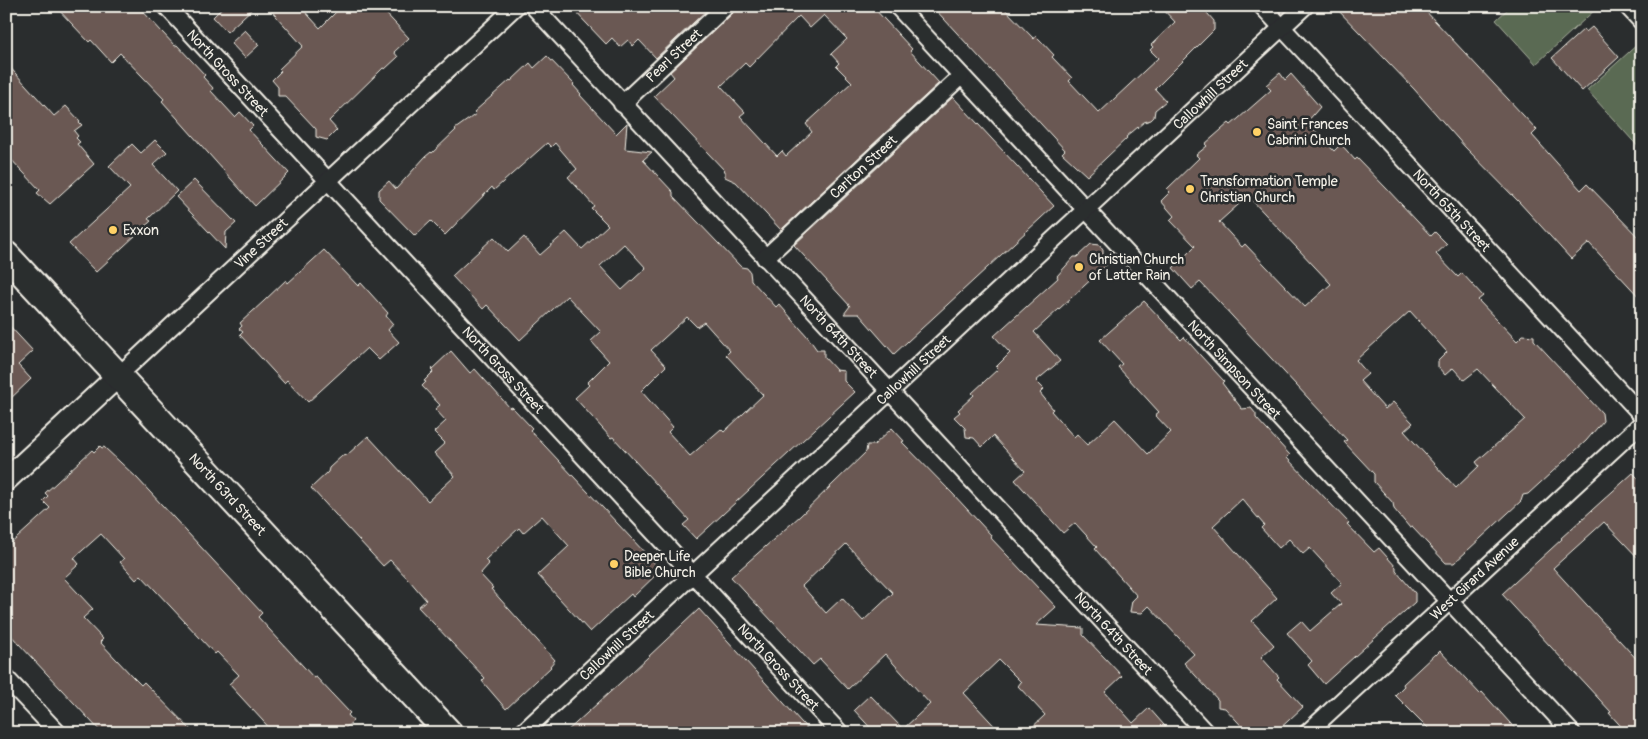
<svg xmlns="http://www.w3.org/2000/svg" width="1648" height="739" viewBox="0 0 1648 739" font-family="Pangolin,sans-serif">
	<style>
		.green { fill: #5a6a52; stroke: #a7ae9d }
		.building { fill: #6a5953; stroke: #f4f1e8; fill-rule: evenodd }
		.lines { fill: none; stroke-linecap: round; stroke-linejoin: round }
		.minor-casing { stroke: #f4f1e8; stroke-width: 20 }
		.tertiary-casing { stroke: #f4f1e8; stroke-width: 25 }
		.primary-casing { stroke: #f4f1e8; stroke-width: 30 }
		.minor { stroke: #2a2d2e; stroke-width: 16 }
		.tertiary { stroke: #2a2d2e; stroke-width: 21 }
		.primary { stroke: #2a2d2e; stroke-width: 26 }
		.poi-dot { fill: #ffd166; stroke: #2a2d2e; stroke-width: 2 }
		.labels { text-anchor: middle; stroke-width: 5; stroke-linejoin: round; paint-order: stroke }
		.street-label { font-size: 14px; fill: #f4f1e8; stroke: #2a2d2e }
		.poi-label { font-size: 14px; fill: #f4f1e8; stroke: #2a2d2e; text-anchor: start }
	</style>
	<rect width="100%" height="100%" fill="#2a2d2e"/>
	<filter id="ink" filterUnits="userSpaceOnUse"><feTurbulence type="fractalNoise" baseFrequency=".02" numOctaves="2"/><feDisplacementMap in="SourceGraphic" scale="10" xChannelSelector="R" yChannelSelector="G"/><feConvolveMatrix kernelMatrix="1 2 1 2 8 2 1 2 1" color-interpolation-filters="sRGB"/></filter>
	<g filter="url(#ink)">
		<path class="green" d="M1511,6H1598V7L1536,64L1496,20Z
			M1639,43L1642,46V151L1587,90Z"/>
		<path class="building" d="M55,6H138L175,46L177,45L205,75L203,77L213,88L211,91L235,117L240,112L253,126L249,130L289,173L255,206L162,101L164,99L120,53L111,62L91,40L89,42Z
			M224,6H255L227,32L213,17Z
			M267,6H300L320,28L342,6H379L409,38L394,52L398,57L385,69L383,68L329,121L337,130L327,140L316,137V129L285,96H278V87L272,80L281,71L279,69L303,46Z
			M570,6H711L656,58L639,40L633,46L628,40L620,47L612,38L606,44Z
			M736,6H872L912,49L910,51L939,83L781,230L736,182L725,177V171L654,96L674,77L670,72L733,13ZM824,15L847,39L831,54L839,63L836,66L852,82L806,124L812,132L786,156L782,151L777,156L740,116L745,112L721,86L745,63L749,67L799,16L810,28Z
			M932,6H1002L1034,39L1036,36L1040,40L1054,55L1052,57L1072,78L1069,81L1099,113L1158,58L1150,50L1153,47L1151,45L1175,22L1160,6H1201L1214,21V30L1155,89L1166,101L1155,110L1154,117L1151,120L1144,122L1126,137L1127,138L1087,176L1062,153L1065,150Z
			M1334,6H1421L1537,130L1532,135L1581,190L1587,184L1642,241V300L1589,243L1571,259L1519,202L1465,147L1414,89Z
			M1592,27L1619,57L1582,91L1552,58L1584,29L1586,32Z
			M245,30L259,45L245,58L231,43Z
			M547,56L574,84L573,85L581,94L580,95L616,134L627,123L625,149L652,152L643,160L673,192V196L741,267L747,268L750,272L751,280L776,307L779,304L807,336L817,350H824V357L836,370L844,371V381L855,392L696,539L683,525L689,520L613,437L611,438L575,398L589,385L587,383L609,361L591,341L601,332L567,296L520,340L487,305L483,309L452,276L494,237L508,252L524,237L540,255L566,232L582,249L608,225L591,208L594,206L568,177L577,169L555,143L551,147L547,143L494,190L492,187L445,235L431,221L415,236L379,199V190L389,181L396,189L425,157L431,152L432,153L456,130L455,129L476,114L474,112L510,80L511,81L530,63L534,68ZM624,244L646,268L622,290L600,266ZM687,317L697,327L704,322L730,351L726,355L763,395L724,432L721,429L690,456L668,432L673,427L641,391L666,366L651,350Z
			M6,63L54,116L66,106L80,121L79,122L82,125L74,131L78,136L76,138L80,142L77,144L94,164L50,204L37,193L40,190L6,154Z
			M1280,73L1285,80L1291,74L1320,107L1307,122L1334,151L1341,144L1355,160L1357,158L1386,188L1431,236L1435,232L1447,244L1436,254L1458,277L1462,273L1483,296L1478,300L1517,341L1523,335L1534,336V340L1602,413L1603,421L1586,441L1528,494L1523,495L1521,501L1454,563H1446L1412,527L1410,528L1394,509L1393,503L1374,482V474L1344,442L1347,440L1220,303L1200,282L1192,289L1173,268L1195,246L1170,220L1174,216L1161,201L1170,192L1167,189L1199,158L1196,155L1207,146L1205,144L1229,123L1231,125L1271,90L1266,85ZM1248,196L1331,284L1305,307L1245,244L1242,247L1219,222ZM1410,311L1447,352L1438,361V367L1445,375L1453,368L1464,380L1478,369L1525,419L1476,462L1479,466L1456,488L1404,431L1413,423L1393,402L1385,409L1360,381L1368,374L1356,360Z
			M953,97L1054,206L894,354L859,314H844L850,306L794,245Z
			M155,140L167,152L153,165L177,191L148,219L151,221L96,272L69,244L130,188L109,166L132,144L141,153Z
			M194,180L236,223L226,232L225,249L176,197Z
			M1091,244L1099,245L1103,250V256L1109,263L1034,332L1060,361L1036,381L1044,389L1040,393L1053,409L1051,411L1074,437L1077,434L1087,445L1115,419L1148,454L1171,432L1155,415L1159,412L1118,367L1122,364L1100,340L1144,301L1181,340L1184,337L1200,355L1224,381L1222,383L1242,409L1251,408L1256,414V418L1290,455L1287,458L1349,523L1347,524L1374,552L1379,548L1396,567V571L1415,593V602L1324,684L1308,665L1312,661L1287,633L1301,621L1310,631L1341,604L1331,593L1342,583L1310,548L1303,554L1289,539L1279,548L1261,528L1264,525L1242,499L1213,526L1277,598L1252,621L1274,645L1261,657L1279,677L1277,679L1303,707L1275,733H1248L1225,708L1218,707V700L1184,663L1194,654L1149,606L1142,613L1130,612L1132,601L1137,596L1095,549L1097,547L1075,523L1063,533L1015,480L1025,471L993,436L982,447L974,438L966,437L965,428L954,417L960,412L958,410L974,395L972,393L998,369L996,367L1010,353L994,336L1058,278L1057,276L1074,257H1077Z
			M324,250L358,286L361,283L388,313L386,316L393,324L388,330L399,342L379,360L367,348L308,402L287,380L284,383L240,335L243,332L239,329L242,326L240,323L264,301L286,280L288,283Z
			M6,322L33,351L18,365L31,379L6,403Z
			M451,351L470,373L475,369L510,408L512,407L532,428L530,430L661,570L633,597L631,594L590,632L538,575L569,546L542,516L523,533L519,528L485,560L489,564L480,574L493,588L491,589L555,660L550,666L551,667L506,709L482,681L485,678L418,607L426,600L410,581L390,560L383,566L311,488L328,472L329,468L342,456L347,455L368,436L428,501L455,476L434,453L445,443L434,432L446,421L435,409L440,405L422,386L426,382L424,381L433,372L431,370Z
			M892,428L904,441L902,442L953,494L991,535L990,537L1056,607L1036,625L1083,628V635L1122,676L1105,692L1133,723L1149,708L1171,733H1026L1045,715L1018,686L1021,682L999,660L964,693L1001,733H875L854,710L870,695L903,729L930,704L885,654L848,689L820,659L813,665L731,577L800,516L866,452L867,445H874ZM846,544L893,593L863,621L842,598L826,613L802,586Z
			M100,446L102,448L104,447L137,478L262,613L258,617L314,678L316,677L350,713L348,715L353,721L340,733H274L229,684L239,675L217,652L215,654L141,575L136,580L120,562L124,559L101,534L74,558L79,564L64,578L93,609L83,618L103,639L100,642L132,676L141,685L144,682L194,733H102L6,630V548L50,508L43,501L48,496L45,493L92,450L94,452Z
			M1633,473L1642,482V562L1604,522L1553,568L1642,665V733H1627L1609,713L1611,712L1502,594L1562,539L1561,538Z
			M699,609L811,733H565L631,673Z
			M1440,651L1480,694L1482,692L1519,733H1433L1395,695L1404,686L1403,684L1435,654L1436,655Z"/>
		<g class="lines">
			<defs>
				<g id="minor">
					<path id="s1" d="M166,6L840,733"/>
					<path id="s2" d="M533,6L1206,733"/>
					<path id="s3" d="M897,6L1572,733"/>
					<path id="s4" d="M1262,6L1642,415"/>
					<path d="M1627,6L1642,22"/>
					<path id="s5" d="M622,104L726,6"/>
					<path id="s6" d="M765,258L961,76"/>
					<path id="s7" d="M118,376L516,6"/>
					<path d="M6,678L58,733"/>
					<path id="s8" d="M522,733L1305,6"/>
					<path id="s9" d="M1307,733L1642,423"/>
				</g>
				<path id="tertiary" d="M6,480L118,376"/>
				<g id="primary">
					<path id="s10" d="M6,255L449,733"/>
				</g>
			</defs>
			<use href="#minor" class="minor-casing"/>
			<use href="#tertiary" class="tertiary-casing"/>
			<use href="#primary" class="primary-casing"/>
			<use href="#minor" class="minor"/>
			<use href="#tertiary" class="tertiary"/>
			<use href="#primary" class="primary"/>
		</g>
	</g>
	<g class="poi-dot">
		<circle cx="1257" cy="132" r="5"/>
		<circle cx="1190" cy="189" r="5"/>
		<circle cx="113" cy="230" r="5"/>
		<circle cx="1079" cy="267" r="5"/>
		<circle cx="614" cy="564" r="5"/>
	</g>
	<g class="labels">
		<g class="street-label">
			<text dy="5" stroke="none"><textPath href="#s5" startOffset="71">Pearl Street</textPath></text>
			<text dy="5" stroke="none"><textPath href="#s1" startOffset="91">North Gross Street</textPath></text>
			<text dy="5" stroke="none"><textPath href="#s8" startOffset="939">Callowhill Street</textPath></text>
			<text dy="5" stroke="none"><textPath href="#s6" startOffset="134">Carlton Street</textPath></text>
			<text dy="5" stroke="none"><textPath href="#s4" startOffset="279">North 65th Street</textPath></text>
			<text dy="5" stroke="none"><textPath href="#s7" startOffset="195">Vine Street</textPath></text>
			<text dy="5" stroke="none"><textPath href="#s2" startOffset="450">North 64th Street</textPath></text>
			<text dy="5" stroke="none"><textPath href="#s1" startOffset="496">North Gross Street</textPath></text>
			<text dy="5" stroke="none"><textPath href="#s8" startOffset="534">Callowhill Street</textPath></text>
			<text dy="5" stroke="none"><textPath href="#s3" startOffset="496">North Simpson Street</textPath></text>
			<text dy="5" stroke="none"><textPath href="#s10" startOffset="326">North 63rd Street</textPath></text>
			<text dy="5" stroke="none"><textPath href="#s9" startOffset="228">West Girard Avenue</textPath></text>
			<text dy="5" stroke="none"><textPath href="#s2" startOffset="855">North 64th Street</textPath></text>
			<text dy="5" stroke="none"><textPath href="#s8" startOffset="129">Callowhill Street</textPath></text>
			<text dy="5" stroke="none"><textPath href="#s1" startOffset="901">North Gross Street</textPath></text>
		</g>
		<g class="poi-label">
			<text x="1267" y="129">Saint Frances<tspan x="1267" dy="16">Cabrini Church</tspan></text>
			<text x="1200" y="186">Transformation Temple<tspan x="1200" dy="16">Christian Church</tspan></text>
			<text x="123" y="235">Exxon</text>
			<text x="1089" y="264">Christian Church<tspan x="1089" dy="16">of Latter Rain</tspan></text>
			<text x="624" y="561">Deeper Life<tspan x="624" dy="16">Bible Church</tspan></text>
		</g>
	</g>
	<rect width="1648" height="739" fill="none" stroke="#2a2d2e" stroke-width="25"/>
	<rect x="12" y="12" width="1623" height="714" fill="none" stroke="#f4f1e8" stroke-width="2" filter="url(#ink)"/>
</svg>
